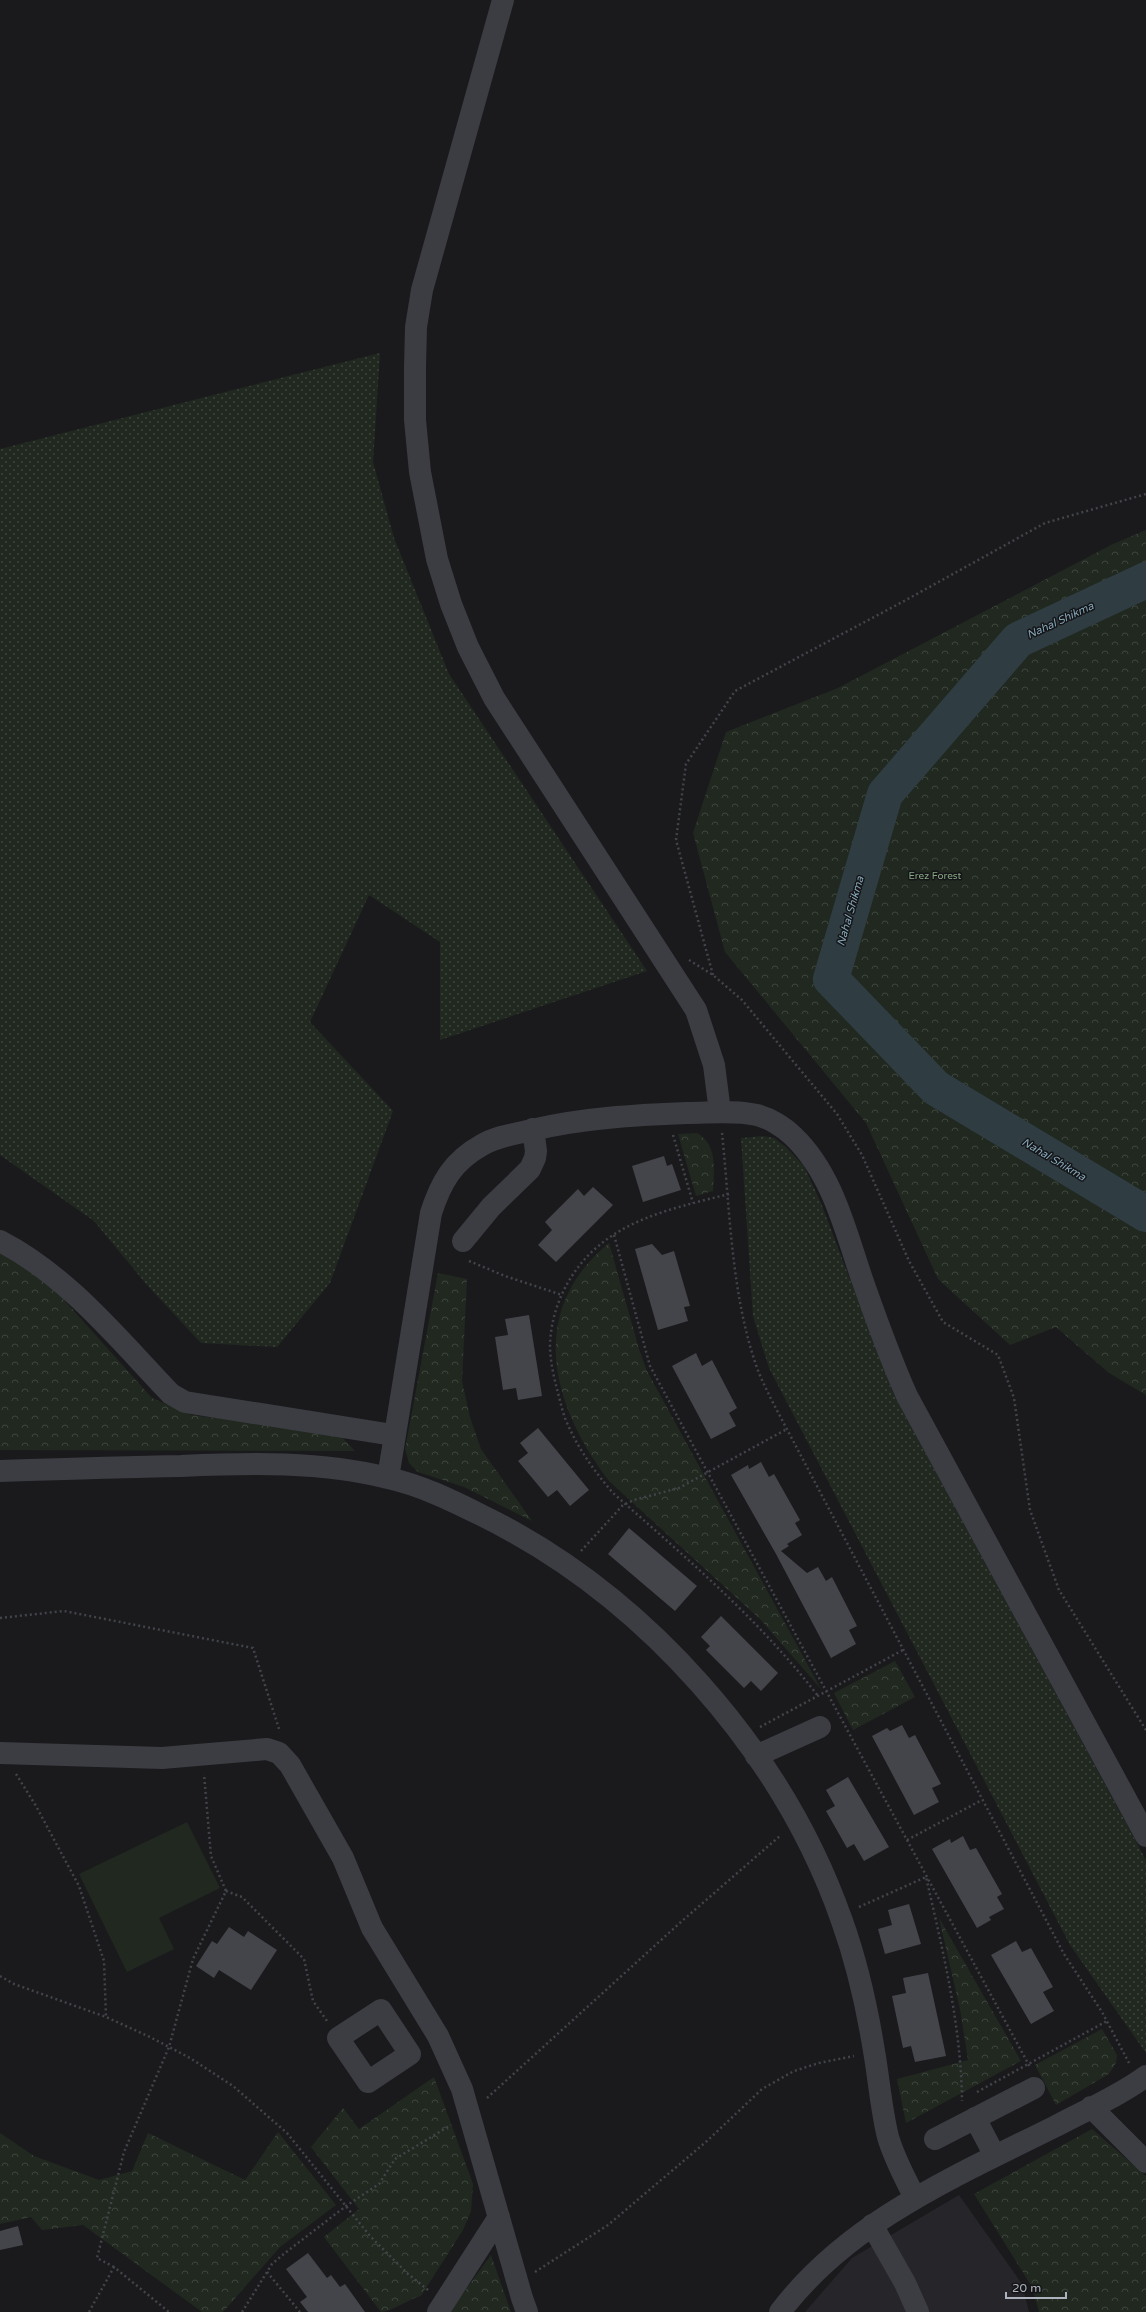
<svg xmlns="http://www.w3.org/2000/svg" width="1146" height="2312" viewBox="0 0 1146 2312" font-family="'Varela Round',sans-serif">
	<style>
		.built { fill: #26262a }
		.grass { fill: url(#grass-dots) }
		.forest { fill: url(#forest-crowns) }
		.pitch { fill: #202820 }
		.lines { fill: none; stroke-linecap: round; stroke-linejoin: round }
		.river { stroke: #2f3c41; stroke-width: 36 }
		.building { fill: #44454a }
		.path { stroke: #414449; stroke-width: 2.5; stroke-dasharray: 2 3; stroke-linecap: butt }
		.minor { stroke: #3b3d42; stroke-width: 22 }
		.labels { text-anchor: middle; stroke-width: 3; stroke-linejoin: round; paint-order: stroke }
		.park-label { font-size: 10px; fill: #86a783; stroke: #151518 }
		.water-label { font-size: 11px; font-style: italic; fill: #83a6b7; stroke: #151518 }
	</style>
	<defs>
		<pattern id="grass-dots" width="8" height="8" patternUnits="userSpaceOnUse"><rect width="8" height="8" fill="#202820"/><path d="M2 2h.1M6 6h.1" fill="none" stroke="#3e453e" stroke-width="1.8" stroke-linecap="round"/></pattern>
		<pattern id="forest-crowns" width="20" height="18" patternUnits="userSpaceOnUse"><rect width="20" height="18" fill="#202820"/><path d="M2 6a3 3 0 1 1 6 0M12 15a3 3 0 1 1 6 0" fill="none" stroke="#3e453e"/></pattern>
	</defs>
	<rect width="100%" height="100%" fill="#1a1a1d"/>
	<path class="built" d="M959,2195L1022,2284L1029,2312H805L852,2258Z"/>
	<path class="grass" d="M380,353L373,462L394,538L449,674L647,971L440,1040V942L369,895L310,1022L393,1111L330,1283L277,1347L201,1343L147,1285L94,1221L0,1155V449Z
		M763,1136L774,1138L786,1147L804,1166L821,1203L894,1395L1146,1860V2053L1070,1945L769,1368L753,1316L741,1138Z"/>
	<path class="forest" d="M1146,530V1395L1109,1373L1056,1327L1010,1345L938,1279L866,1123L725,952L693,833L726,732L838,688L1113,544Z
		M697,1133C718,1145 714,1170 713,1191L696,1196L678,1134Z
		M609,1243L639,1349L647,1371L821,1689L760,1619L609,1481C551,1405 526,1311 609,1243Z
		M0,1252L48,1282L152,1398L192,1415L339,1434L355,1451L0,1450Z
		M438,1273L467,1279L462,1381L470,1417L481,1449L532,1521L464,1487L418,1472L409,1463L405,1449Z
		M895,1661L915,1697L853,1730L834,1693Z
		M939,1918L1021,2061L906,2123L897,2079L968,2060L960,2009Z
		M1102,2029L1117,2055L1116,2063L1109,2074L1056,2105L1035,2065Z
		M434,2077L473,2184L471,2211L463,2230L421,2296C409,2299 390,2312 381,2312L324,2237L359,2209L311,2147L343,2108L359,2129Z
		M1092,2129L1146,2176V2312H1039L1032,2287L974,2194Z
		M278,2132L336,2205L280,2247L223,2312H202L83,2225L42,2230L31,2217L0,2224V2133L34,2156L99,2180L132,2171L148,2133L245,2180Z
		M491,2255L511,2312H449Z"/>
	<path class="pitch" d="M187,1822L220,1888L159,1918L174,1949L127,1972L79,1874Z"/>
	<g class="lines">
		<path class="river" d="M1146,580L1018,640L885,794L831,979L936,1088L1146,1214"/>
	</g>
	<path class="building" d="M664,1156L667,1166L672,1164L681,1190L643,1202L632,1166Z
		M593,1187L613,1205L556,1262L538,1245L552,1230L545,1222L578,1189L584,1196Z
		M652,1244L662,1255L674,1251L690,1306L684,1307L688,1321L658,1330L635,1249Z
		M529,1315L542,1396L518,1400L516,1388L503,1390L495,1337L508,1335L505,1319Z
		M696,1353L702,1366L712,1360L737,1408L729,1413L736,1426L711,1439L672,1366Z
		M538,1428L589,1490L570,1506L557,1490L548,1497L518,1461L528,1453L520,1443Z
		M761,1462L769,1477L774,1474L800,1520L795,1523L802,1535L787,1544L789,1546L781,1551L807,1573L818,1567L826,1581L832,1577L857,1626L849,1630L856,1644L831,1658L776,1554L731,1475L748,1465L749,1469Z
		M629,1528L697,1586L675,1611L608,1554Z
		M721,1616L778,1673L761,1691L751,1681L744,1688L706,1650L710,1646L701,1637Z
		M902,1725L909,1738L915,1735L941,1784L932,1788L939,1802L914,1815L872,1736L887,1728L890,1731Z
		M848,1777L889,1847L864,1861L854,1844L847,1848L826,1811L835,1806L826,1790Z
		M963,1836L970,1850L976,1848L1002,1894L997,1897L1004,1909L989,1917L991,1920L977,1928L932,1849L950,1839L951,1843Z
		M909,1904L921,1944L885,1954L878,1929L892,1925L888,1910Z
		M229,1927L244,1937L248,1931L277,1950L251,1990L219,1970L214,1978L196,1966L212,1941L217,1944Z
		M1016,1941L1022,1952L1031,1948L1053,1987L1043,1992L1054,2011L1031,2024L991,1955Z
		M928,1973L946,2056L915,2062L911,2046L903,2048L892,1996L906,1993L903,1978Z
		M18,2226L23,2245L0,2250V2231Z
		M308,2253L327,2278L331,2275L340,2287L345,2284L365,2312H308L300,2302L307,2297L286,2269Z"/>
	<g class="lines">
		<path class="path" d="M689,960L713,975L742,1000L837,1114L862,1155L909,1261L943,1322L998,1355L1014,1398L1030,1510L1059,1590L1146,1730
			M713,975L676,840L686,764L735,691L906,600L1045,523L1146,494
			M722,1133C730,1210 731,1292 756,1365C760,1377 766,1388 771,1399L1064,1954L1102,2012L1129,2063
			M673,1135L693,1203
			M729,1194C686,1205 637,1215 602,1243C571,1267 551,1306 550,1345C550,1361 554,1378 558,1393C561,1404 563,1415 568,1425C579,1450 595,1472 613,1493C685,1557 759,1619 818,1696
			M614,1235L650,1366L1030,2067
			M469,1261L505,1276L562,1295
			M581,1551L623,1505L634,1500L679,1488L787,1429
			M0,1618L64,1611L253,1648L280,1732
			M760,1727L903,1650
			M16,1774L36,1806L79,1886L104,1961L106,2017
			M907,1840L982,1800
			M226,1891L242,1897L304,1959L313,2001L327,2021
			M859,1907L926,1877C943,1951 961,2025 962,2101
			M0,1976L14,1984L106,2017L150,2037L190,2058L233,2086L287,2133L370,2236L408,2274L428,2290
			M977,2092L1107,2021
			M487,2098L682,1921L781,1835
			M114,2267L97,2258L124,2152L169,2047L193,1959L226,1891L211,1856L204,1774
			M267,2272L300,2312
			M535,2272L608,2225L707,2141L762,2089L794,2071L819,2063L854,2056
			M89,2312L114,2267L169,2312
			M242,2312L272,2264L285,2253L346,2206L379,2184L395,2159L451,2125"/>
		<path class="minor" d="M503,0L422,290L416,327L415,367V420L420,472L437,559L451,604L468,647L494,698L696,1010L714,1065L720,1112
			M0,1241C68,1276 119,1340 171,1394L185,1402L393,1435
			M463,1241L491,1207L530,1169L535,1158L536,1151L533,1129
			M0,1471C60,1469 121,1467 181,1466C250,1463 320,1461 388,1478C420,1485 451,1500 481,1515C643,1594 782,1750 842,1921C857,1963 867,2007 874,2051C879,2079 881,2109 888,2137C894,2158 905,2178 915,2198
			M388,1478L431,1213C441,1182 453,1161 482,1145C497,1136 515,1134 532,1130C583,1118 635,1115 687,1113C710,1113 735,1110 757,1115C769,1118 784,1127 793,1136C832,1173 845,1229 862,1279C876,1319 890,1358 907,1396L1146,1836
			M0,1753L162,1758L267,1749L279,1753L290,1765L343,1858L372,1928L438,2036L462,2089L522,2298L527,2312
			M756,1756L820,1727
			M381,2010L410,2054L368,2082L338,2038Z
			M1091,2107L1146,2162
			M975,2118L995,2156
			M935,2139L1034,2088
			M872,2225L905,2283L918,2312
			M438,2312L499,2217
			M780,2312C849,2221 956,2176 1056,2126C1086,2110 1119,2096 1146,2076"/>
	</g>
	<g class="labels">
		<g class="park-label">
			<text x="935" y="879">Erez Forest</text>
		</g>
		<g class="water-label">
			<text transform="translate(1060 620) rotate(-25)" y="4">Nahal Shikma</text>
			<text transform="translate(850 911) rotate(-74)" y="4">Nahal Shikma</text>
			<text transform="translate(1054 1159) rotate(31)" y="4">Nahal Shikma</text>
		</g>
	</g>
	<path d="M1006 2292v6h60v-6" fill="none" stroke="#acb3bc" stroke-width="2"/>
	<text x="1012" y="2292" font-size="12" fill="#acb3bc" stroke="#151518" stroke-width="3" paint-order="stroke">20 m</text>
</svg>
